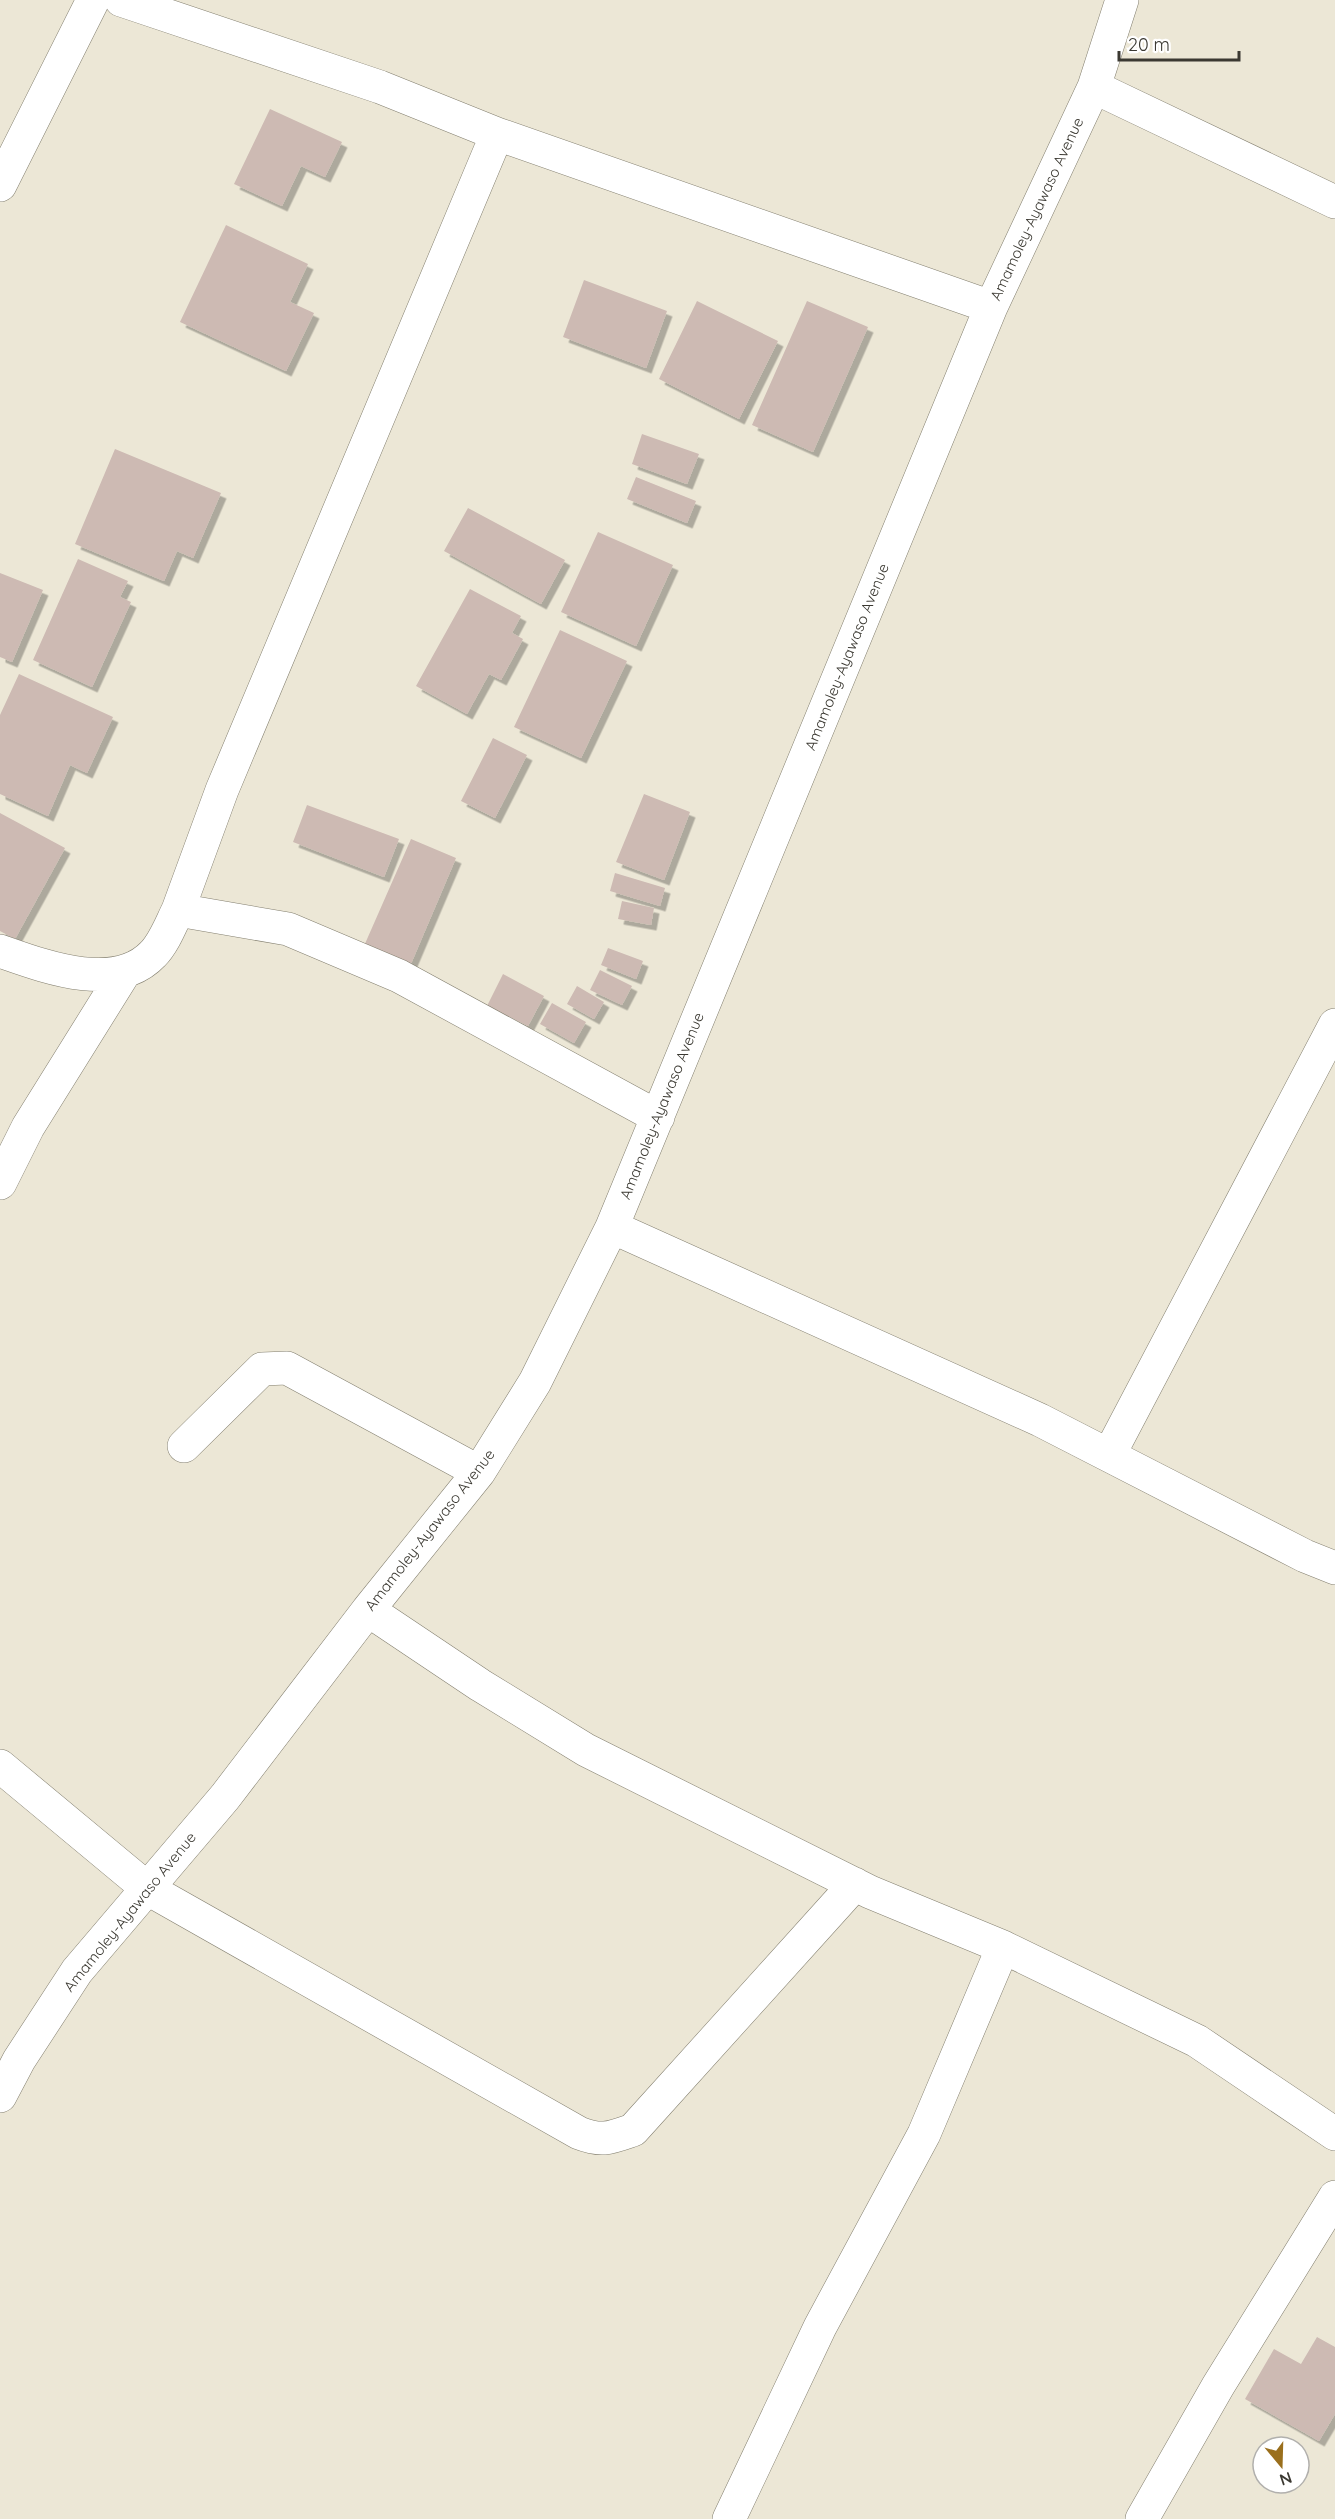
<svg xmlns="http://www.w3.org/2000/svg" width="1335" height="2519" viewBox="0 0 1335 2519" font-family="Quicksand,sans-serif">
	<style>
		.building { fill: #cdbab3; filter: url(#shadow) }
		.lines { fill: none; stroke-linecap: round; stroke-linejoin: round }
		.minor-casing { stroke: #837f6f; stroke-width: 34 }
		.minor { stroke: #fff; stroke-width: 33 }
		.labels { text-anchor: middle; stroke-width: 4.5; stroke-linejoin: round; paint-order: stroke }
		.street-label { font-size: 15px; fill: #3b3932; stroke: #fff }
	</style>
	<defs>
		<filter id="shadow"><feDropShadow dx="5.5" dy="5.5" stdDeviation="0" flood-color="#0004"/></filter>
	</defs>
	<rect width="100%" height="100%" fill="#ece7d6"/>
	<path class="building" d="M270,109L342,142L325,177L301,166L282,206L234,184Z
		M226,225L308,264L290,302L314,313L286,371L180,322Z
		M584,280L667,311L646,368L563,337Z
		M697,301L778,341L739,419L659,379Z
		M807,301L868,327L813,452L752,425Z
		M642,434L699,454L687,484L632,464Z
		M115,449L221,493L193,558L177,551L164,581L75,544Z
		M636,477L696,501L687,523L627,499Z
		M468,508L565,560L541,604L444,551Z
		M598,532L673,565L636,646L561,612Z
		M78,559L128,581L120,597L131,602L92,687L33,660Z
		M0,573L43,590L12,662L0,657Z
		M470,589L521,616L512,633L523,639L501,680L489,674L467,714L416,686Z
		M560,630L627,661L581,758L514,727Z
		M19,674L113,717L87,773L70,765L48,816L0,794V715Z
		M493,738L527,755L495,818L461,801Z
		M644,794L690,812L664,880L616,862Z
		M307,805L399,839L384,877L293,842Z
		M0,813L65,848L15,939L0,931Z
		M411,839L456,858L410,966L364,946Z
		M615,873L665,888L660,906L610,891Z
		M622,901L654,908L651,925L618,919Z
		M608,948L643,961L636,979L601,965Z
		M600,970L632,986L622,1005L590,990Z
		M503,974L544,996L528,1026L487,1006Z
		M577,986L604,1002L594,1019L567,1004Z
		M552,1003L586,1022L574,1043L540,1024Z
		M1317,2337L1335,2347V2414L1319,2441L1245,2399L1274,2349L1301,2364Z"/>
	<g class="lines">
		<defs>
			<path id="minor" d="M121,0L380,87L497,134L991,307
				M1094,87L1335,202
				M0,185L93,0
				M178,910L222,790L497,134
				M0,951C43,966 115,994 153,954C164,943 171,924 178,910L288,929L399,976L658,1117
				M0,1183L28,1127L124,973
				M612,1227L1040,1420L1305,1556L1335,1568
				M184,1446L262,1369L287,1368L479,1472
				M1109,1455L1335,1025
				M368,1610L480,1685L586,1750L870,1892L1003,1947L1197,2041L1335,2134
				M0,1766L148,1889L579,2133C602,2142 610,2138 633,2130L855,1884
				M0,2096L19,2060L77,1971L225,1797L368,1610L479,1472L535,1382L612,1227L991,307L1094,87L1122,0
				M729,2519L820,2327L924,2134L1003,1947
				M1142,2519L1218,2386L1335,2197"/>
		</defs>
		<use href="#minor" class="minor-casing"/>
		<use href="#minor" class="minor"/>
	</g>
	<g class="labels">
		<g class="street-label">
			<text transform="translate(1037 209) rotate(-65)" y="5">Amamoley-Ayawaso Avenue</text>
			<text transform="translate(847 657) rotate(-68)" y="5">Amamoley-Ayawaso Avenue</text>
			<text transform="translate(662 1106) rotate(-68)" y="5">Amamoley-Ayawaso Avenue</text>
			<text transform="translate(430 1530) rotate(-52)" y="5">Amamoley-Ayawaso Avenue</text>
			<text transform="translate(130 1912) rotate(-51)" y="5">Amamoley-Ayawaso Avenue</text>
		</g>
	</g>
	<g transform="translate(1281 2465) rotate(161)"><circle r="28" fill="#ffffff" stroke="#b1b0ad" stroke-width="1.5"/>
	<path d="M0-4.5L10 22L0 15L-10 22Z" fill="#9a6f1d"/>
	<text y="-9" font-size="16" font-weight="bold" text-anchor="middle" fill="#3b3932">N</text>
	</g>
	<path d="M1119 51v9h120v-9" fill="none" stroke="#3b3932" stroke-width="3"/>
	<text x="1128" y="51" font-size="18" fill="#3b3932" stroke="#ffffff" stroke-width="4.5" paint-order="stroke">20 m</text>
</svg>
